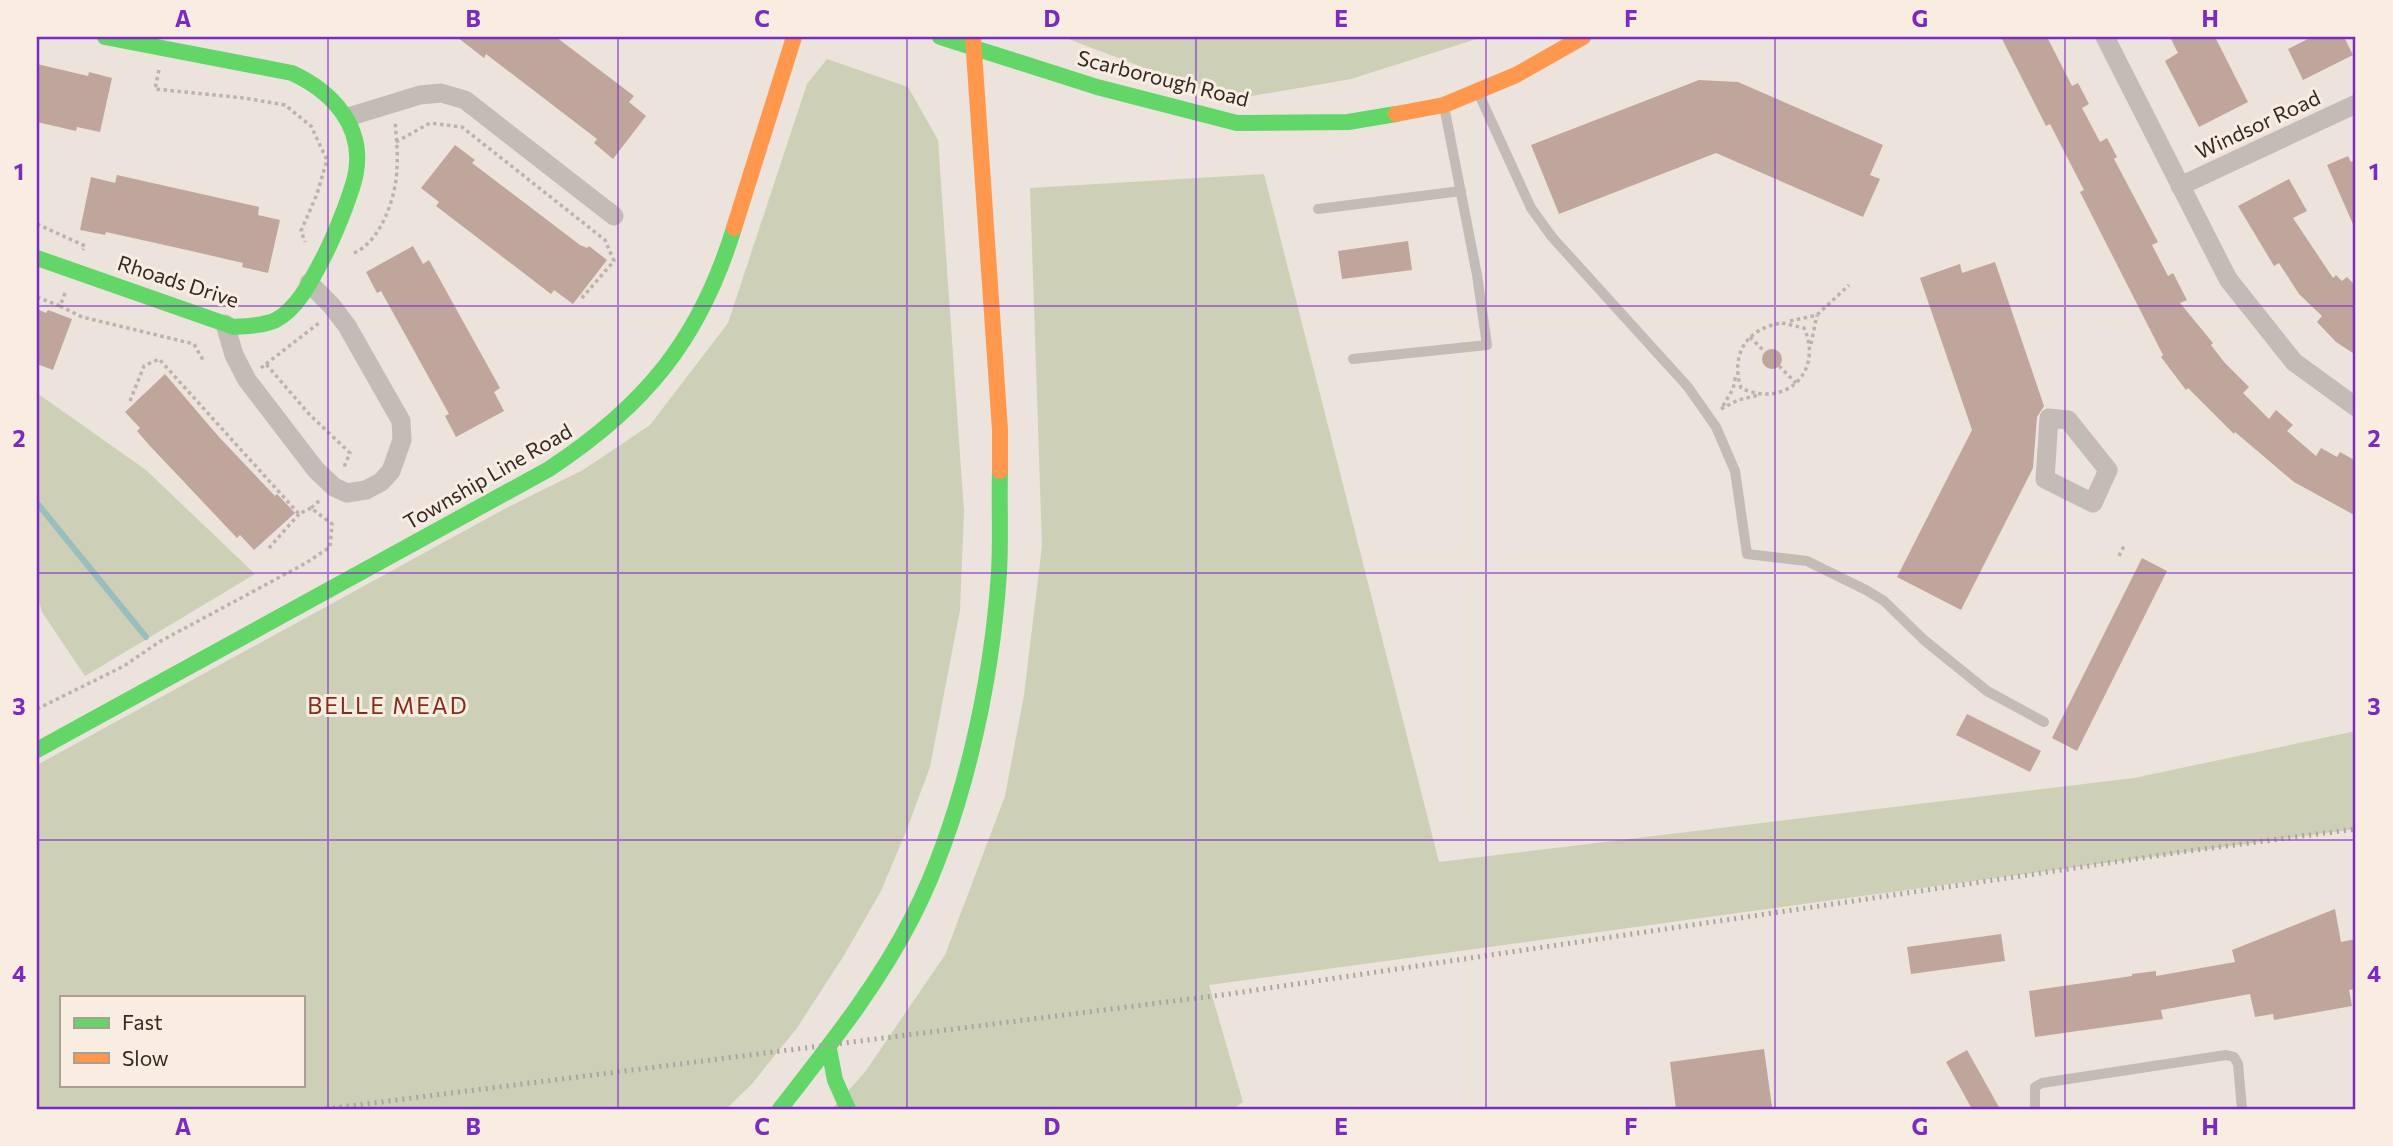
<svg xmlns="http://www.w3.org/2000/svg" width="2393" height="1146" viewBox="0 0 2393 1146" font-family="Commissioner,sans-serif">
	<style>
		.green { fill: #cdd0b6; fill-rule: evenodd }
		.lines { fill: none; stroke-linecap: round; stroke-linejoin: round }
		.stream { stroke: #98bfbc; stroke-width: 6 }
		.building { fill: #c0a59d }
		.path { stroke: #bcb3ae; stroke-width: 3.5; stroke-dasharray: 3.5 3.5; stroke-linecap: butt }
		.lane { stroke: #c3bbb6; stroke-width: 10 }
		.street { stroke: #c3bbb6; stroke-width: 19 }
		.fast { stroke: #63d668; stroke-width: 16 }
		.slow { stroke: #ff974d; stroke-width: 16 }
		.rail { stroke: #aba4a0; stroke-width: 5; stroke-dasharray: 2 5; stroke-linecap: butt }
		.grid { fill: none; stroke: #7b2cbf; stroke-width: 2; stroke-opacity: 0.55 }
		.labels { text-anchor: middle; stroke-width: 6; stroke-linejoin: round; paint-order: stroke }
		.street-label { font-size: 21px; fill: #342825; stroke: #f9ede2 }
		.neighbourhood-label { font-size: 23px; letter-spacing: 2px; fill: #852d1b; stroke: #f9ede2 }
		.neatline { fill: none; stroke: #7b2cbf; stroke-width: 2.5 }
		.grid-label { font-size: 23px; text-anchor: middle; font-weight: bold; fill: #7b2cbf }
	</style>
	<rect width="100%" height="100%" fill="#ebe3dc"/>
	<path class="green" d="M1063,37H1483L1351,79L1229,100Z
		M827,59L908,87L938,140L964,512L960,610L930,767L907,829L881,891L843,957L797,1028L751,1085L726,1109H37V765L508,507L583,470L650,425L728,323L807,84ZM61,997H303V1085H61Z
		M1264,174L1439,862L2134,778L2356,731V829L1209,985L1243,1102L1233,1109H832L865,1072L945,955L1005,796L1024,695L1042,546L1030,188Z
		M37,393L146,470L255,574L85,676L42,612L37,593Z"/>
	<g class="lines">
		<path class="stream" d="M37,503L146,637"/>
	</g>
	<path class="building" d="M457,37H556L634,96L629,102L646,116L613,159L594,143L597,139L486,54L484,58Z
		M2001,37H2047L2072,86L2078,83L2089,104L2082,108L2100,142L2107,138L2117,157L2114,159L2158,242L2152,245L2168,276L2173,273L2187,300L2180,303L2213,343L2211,345L2224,362L2249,387L2243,393L2269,419L2276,410L2293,425L2287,431L2316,456L2321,448L2337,457L2340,452L2356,461V516L2294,482L2235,432L2234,434L2188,388L2186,390L2161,357L2163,355L2080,192L2084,190L2050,124L2046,126Z
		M2170,37H2215L2248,102L2199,127L2165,61L2178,53Z
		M2312,37H2344L2353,55L2303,80L2288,49Z
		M37,64L88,76L89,72L112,78L100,132L77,127L76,131L37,122Z
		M1699,80L1738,82L1883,145L1870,175L1880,179L1863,217L1716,153L1559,214L1531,145Z
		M455,145L475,160L472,163L580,245L587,248L589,246L607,260L573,304L554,290L551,294L436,206L439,202L421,188Z
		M2348,156L2351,162L2356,160V231L2327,165Z
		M117,175L259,207L258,215L280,220L268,273L242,267L243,263L187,250L106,232L105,235L80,230L91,177L115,183Z
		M2289,179L2307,211L2293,218L2333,278L2336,275L2342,281L2347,277L2356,286V355L2336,342L2317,322L2322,316L2299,294L2279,263L2274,266L2238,206Z
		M1408,241L1412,270L1342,279L1338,251Z
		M413,246L423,264L429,260L500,388L494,392L504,411L456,437L445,416L449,414L433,385L381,291L377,293L366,272Z
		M1995,262L2044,406L2037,417L2033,468L1961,610L1897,577L1972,430L1920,278L1960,264L1962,273Z
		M37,309L46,313L48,310L72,319L53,370L37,364Z
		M1762 359a10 10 0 1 1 20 0a10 10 0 1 1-20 0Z
		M165,374L219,437L275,496L277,494L295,513L254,550L240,535L237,538L150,446L137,431L140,428L125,412Z
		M2142,558L2167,571L2077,751L2052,738Z
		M1967,714L2041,751L2030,772L1956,735Z
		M2335,909L2341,942L2356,939V989L2349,990L2352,1006L2274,1020L2273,1014L2255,1017L2250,994L2161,1010L2163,1019L2035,1037L2029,991L2132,976V974L2156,971V976L2235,962L2232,950Z
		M2001,934L2005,961L1911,974L1907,947Z
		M1764,1049L1772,1107L1755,1109H1676L1670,1062Z
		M1967,1050L2000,1109H1972L1946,1062Z"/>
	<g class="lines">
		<path class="path" d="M159,70L155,89L244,98L285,105L311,126L327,160L317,194L301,231L305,242
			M396,142L430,123L462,127L605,240L614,261L581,299
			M37,224L85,246L83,250
			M354,253C382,241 397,194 397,166C398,151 396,136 395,121
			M65,293L60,306L82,317L194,344L203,360
			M37,297L60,306
			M1790,321L1817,315L1849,285
			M1782,323L1804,328C1824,372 1785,409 1741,388C1730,354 1747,328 1782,323Z
			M1750,337L1765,352
			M1811,344L1817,315
			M266,364L319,323
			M1779,366L1796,383
			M261,368L266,364L309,414L350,453L343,469
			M130,401L144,366L159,359L299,514L311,508
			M1723,406L1733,389L1736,374
			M1721,409L1738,400L1759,395
			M269,548L299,514
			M2119,556L2125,544
			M37,709L124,666L159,642L306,563L330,547L332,524L311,508L320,500"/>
		<path class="lane" d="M1478,92L1531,208L1552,237L1688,387L1716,427L1735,471L1747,554L1807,561L1866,590L1884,601L1924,640L1987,691L2044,722
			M1318,209L1461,191
			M1353,359L1487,345L1477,275L1444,106
			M2035,1109V1087L2042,1083L2226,1055L2234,1057L2238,1064L2242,1109"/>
		<path class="street" d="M2105,37L2228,279L2294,362L2356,407
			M348,117L420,95L441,93L465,100L614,216
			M2180,186L2356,104
			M225,324L234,355L247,380L316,470L334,487L347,493L366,490L381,482L391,471L402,440L401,421L347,326L331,305L309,283
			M2049,418L2068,420L2108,470L2093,503L2045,479Z"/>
		<path class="fast" d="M940,37L1097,87L1237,123L1348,122L1396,114
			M37,258L234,327C248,326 263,326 276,320C297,309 311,281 321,262C331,244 338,226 345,208C349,196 354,185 356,172C364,125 331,91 292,73L105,37
			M37,750L549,469C646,405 700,339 734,228
			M829,1049L835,1080L848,1109
			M780,1109C828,1047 877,987 913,916C963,817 992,683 999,572C1001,538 999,504 1000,471"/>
		<path class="slow" d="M973,37L1000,430V471
			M1396,114L1444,105L1516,75L1583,37
			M734,228L794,37"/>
		<path class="rail" d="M326,1109L1229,994L2189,851L2356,829"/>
	</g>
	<path class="grid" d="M328,37V1109M618,37V1109M907,37V1109M1196,37V1109M1486,37V1109M1775,37V1109M2065,37V1109M37,306H2356M37,573H2356M37,840H2356"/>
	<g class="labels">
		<g class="street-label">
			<text transform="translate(1163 79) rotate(14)" y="7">Scarborough Road</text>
			<text transform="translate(2258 125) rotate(-25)" y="7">Windsor Road</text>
			<text transform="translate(178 282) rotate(18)" y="7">Rhoads Drive</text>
			<text transform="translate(488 477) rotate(-30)" y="7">Township Line Road</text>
		</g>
		<g class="neighbourhood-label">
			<text x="388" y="714">BELLE MEAD</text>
		</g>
	</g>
	<rect width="2393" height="1146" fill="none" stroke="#f9ede2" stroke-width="77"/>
	<rect x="60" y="996" width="245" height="91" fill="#f9ede2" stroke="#aa9e96" stroke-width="2"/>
	<rect x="74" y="1018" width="35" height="10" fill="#63d668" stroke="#aa9e96" stroke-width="2"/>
	<text x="122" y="1030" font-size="21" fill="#342825">Fast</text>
	<rect x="74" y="1053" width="35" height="10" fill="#ff974d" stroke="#aa9e96" stroke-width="2"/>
	<text x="122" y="1066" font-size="21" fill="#342825">Slow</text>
	<rect x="38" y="38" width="2316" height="1070" class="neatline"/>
	<g class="grid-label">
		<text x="183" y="27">A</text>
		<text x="473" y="27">B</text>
		<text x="762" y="27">C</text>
		<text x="1052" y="27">D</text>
		<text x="1341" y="27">E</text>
		<text x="1631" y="27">F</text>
		<text x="1920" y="27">G</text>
		<text x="2210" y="27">H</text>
		<text x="19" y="180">1</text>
		<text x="2374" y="180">1</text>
		<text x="19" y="447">2</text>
		<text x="2374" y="447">2</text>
		<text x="19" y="715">3</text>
		<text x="2374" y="715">3</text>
		<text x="19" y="982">4</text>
		<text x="2374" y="982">4</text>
		<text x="183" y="1135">A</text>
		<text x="473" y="1135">B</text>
		<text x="762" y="1135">C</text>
		<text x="1052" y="1135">D</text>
		<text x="1341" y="1135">E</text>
		<text x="1631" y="1135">F</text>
		<text x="1920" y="1135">G</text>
		<text x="2210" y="1135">H</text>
	</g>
</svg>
